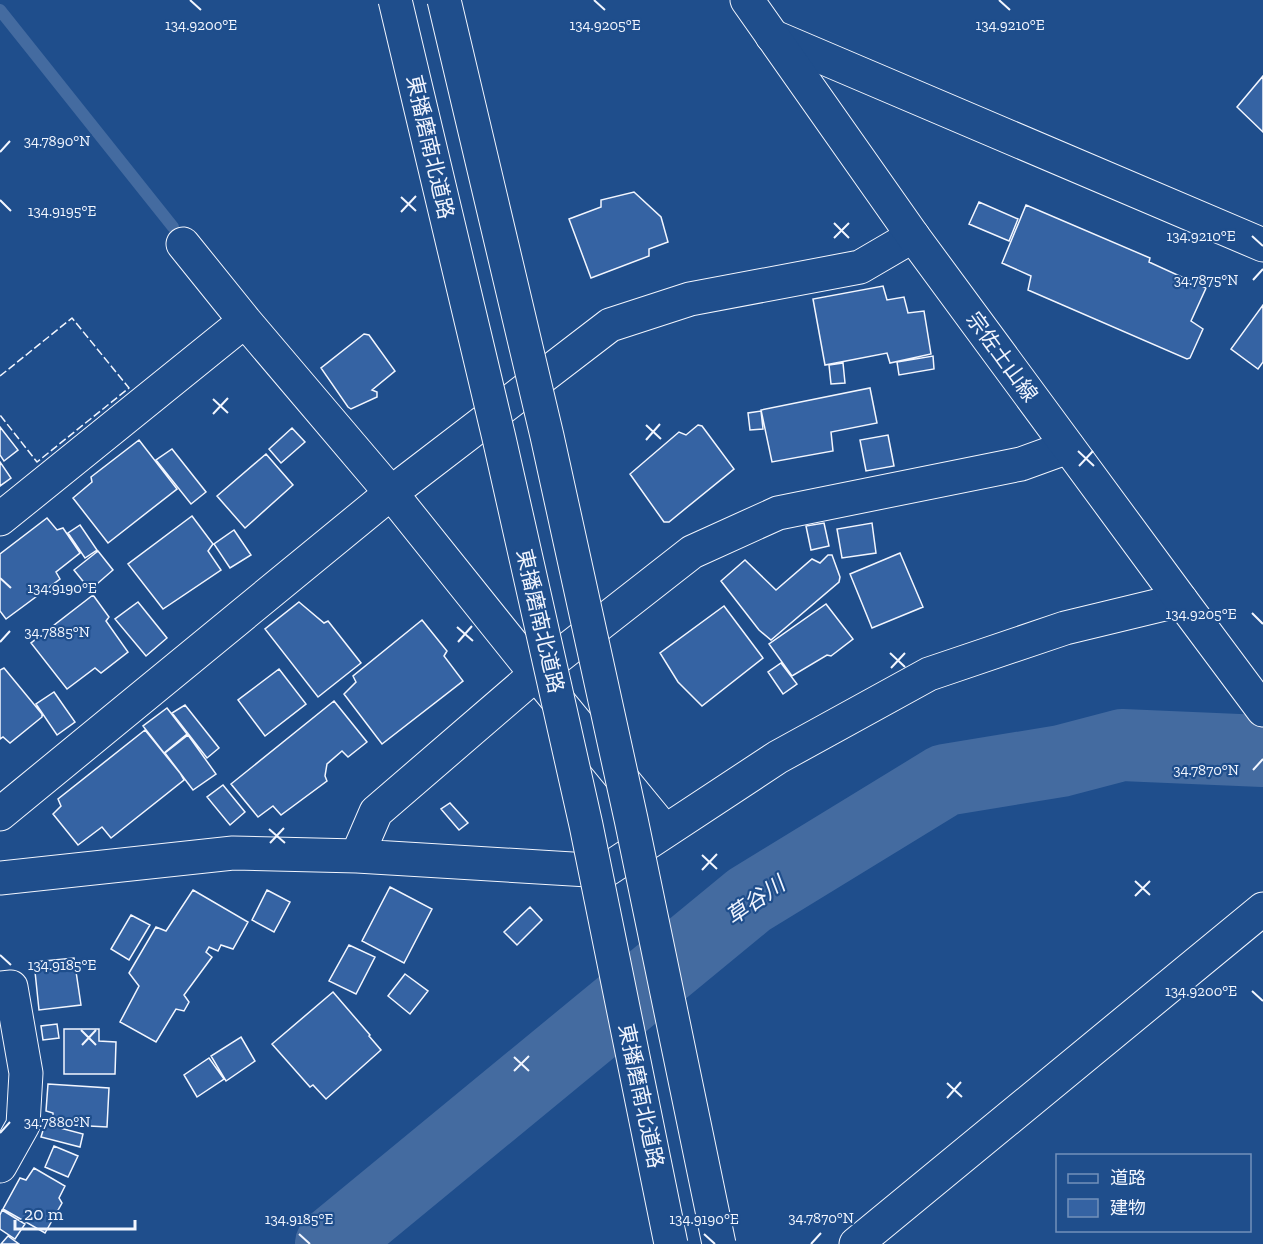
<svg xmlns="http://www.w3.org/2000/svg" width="1263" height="1244" viewBox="0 0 1263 1244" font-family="'Zilla Slab','Noto Sans JP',serif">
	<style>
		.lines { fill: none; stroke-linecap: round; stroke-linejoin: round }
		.stream { stroke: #446ba0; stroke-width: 12 }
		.river { stroke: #446ba0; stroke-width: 72 }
		.building { fill: #3563a3; stroke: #f2f6ff; stroke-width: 1.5 }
		.street-casing { stroke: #f2f6ff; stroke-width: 35 }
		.primary-casing { stroke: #f2f6ff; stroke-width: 35 }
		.street { stroke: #1f4e8c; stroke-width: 33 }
		.primary { stroke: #1f4e8c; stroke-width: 33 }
		.highway-bridge-casing { stroke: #f2f6ff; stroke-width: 35; stroke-linecap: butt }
		.highway-bridge { stroke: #1f4e8c; stroke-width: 33 }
		.fence { stroke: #f2f6ff; stroke-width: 1.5; stroke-dasharray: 8 3; stroke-linecap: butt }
		.ticks { fill: none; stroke: #f2f6ff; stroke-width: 2 }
		.labels { text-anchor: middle; stroke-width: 4.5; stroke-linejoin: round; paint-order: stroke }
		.street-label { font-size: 21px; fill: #f2f6ff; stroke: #1f4e8c }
		.water-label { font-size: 22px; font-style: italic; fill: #f2f6ff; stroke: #1f4e8c }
		.ticks-label { font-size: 15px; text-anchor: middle; fill: #f2f6ff; stroke: #1f4e8c; stroke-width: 4.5; stroke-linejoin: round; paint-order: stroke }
	</style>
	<rect width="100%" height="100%" fill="#1f4e8c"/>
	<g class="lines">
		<path class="stream" d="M0,10L173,227"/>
		<path class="river" d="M331,1244L749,900L945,780L1061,761L1122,745L1263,751"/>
	</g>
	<path class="building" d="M1263,76V132L1237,107Z
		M634,192L661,217L668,242L649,249V256L591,278L569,219L601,207V200Z
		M979,202L1018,219L1009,241L969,224Z
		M1026,205L1150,258L1149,262L1206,288L1191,321L1203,329L1190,358L1187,359L1028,290L1031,276L1002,263Z
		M883,286L887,300L904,297L908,313L924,311L931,354L890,363L887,353L825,365L813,299Z
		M1263,305V362L1258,369L1231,349Z
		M364,334L369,335L395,371L372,390L377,392V397L351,409L348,407L321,368Z
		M933,356L934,369L899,375L897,362Z
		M843,363L845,383L831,384L829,365Z
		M870,388L877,423L831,432L833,451L772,462L761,410Z
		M761,411L763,429L750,430L748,413Z
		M698,425L702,426L734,469L669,522H664L630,474L679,432L686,435Z
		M0,427L18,450L4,461L0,455Z
		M292,428L305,442L281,463L269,449Z
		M888,435L894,466L866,471L860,440Z
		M139,440L177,489L108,543L73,498L92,482L91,477Z
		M172,449L206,492L191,504L156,460Z
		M266,454L293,485L245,528L217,496Z
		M0,462L11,478L0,486Z
		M192,516L213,544L208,551L221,570L163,609L128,564Z
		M47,518L57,530L63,528L80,553L56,572L60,579L6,619L0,611V554Z
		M824,523L829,546L811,550L806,526Z
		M872,523L876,553L842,558L837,529Z
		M80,525L97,550L85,558L68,533Z
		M234,530L251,555L230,568L214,544Z
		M98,551L113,570L90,590L74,570Z
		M900,553L923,607L872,628L850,574Z
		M828,555H832L840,577L839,582L771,640L759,630L721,581L745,560L776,590L812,559L820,563Z
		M93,595L109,617L106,621L128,652L101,673L95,668L67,689L31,643Z
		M138,602L167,638L146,656L115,619Z
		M299,602L324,623L328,621L361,663L318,697L265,629Z
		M826,604L853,639L831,656L827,655L792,676L769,644Z
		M724,606L763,658L702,706L678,682L660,653Z
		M422,620L447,651L444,656L463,681L382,744L344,694L356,682L353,676Z
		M781,663L797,684L783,694L768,672Z
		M4,668L42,714V717L10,743L3,737L0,739V670Z
		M279,669L306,704L265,736L238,700Z
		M54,692L75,722L57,735L36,704Z
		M334,701L367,742L348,757L342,751L327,764L325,776L327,781L281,815L273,806L258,817L231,784Z
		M185,705L219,748L207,758L172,713Z
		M167,708L187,734L164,753L143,726Z
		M145,730L180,773L184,780L111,838L102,827L78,845L53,814L61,806L58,799Z
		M188,735L216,774L193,790L165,753Z
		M223,785L245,812L230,825L207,797Z
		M450,803L468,823L459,830L441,809Z
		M390,887L432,909L404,963L362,941Z
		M193,890L248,922L233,949L221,945L218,951L209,947L206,952L212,957L184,995L189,1002L184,1011L176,1009L156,1042L120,1022L139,986L129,973L156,927L166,931Z
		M267,890L290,902L274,932L252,920Z
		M530,907L542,920L517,945L504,932Z
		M131,915L150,925L129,960L111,949Z
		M349,945L375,957L356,994L329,981Z
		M74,958L81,1005L39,1010L34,962Z
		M405,974L428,991L410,1014L388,996Z
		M333,992L370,1035L369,1036L381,1050L326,1099L313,1085L310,1087L272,1044Z
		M57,1024L59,1038L43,1040L41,1026Z
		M64,1029H99V1041L116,1042L115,1074H64Z
		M241,1037L255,1061L226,1081L211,1056Z
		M209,1058L224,1079L197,1097L184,1075Z
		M48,1084L109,1088L107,1127L53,1124V1113L46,1111Z
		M45,1124L83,1134L80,1147L41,1137Z
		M54,1146L78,1156L68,1177L45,1167Z
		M34,1168L65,1186L59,1198L62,1203L45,1233L3,1209L20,1178L26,1180Z
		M2,1210L25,1224L15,1239L0,1229V1215Z
		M8,1236L19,1244H1Z"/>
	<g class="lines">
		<defs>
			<path id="street" d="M772,36L1263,245
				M183,244L245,321L391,493L536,674L665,831
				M0,519L245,321
				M0,814L391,493L610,325L690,299L860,267L913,236
				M357,856L376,812L536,674L692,552L778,513L1021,464L1068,447
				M0,878L233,853L357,856L605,871L778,757L929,674L1065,628L1181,600
				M0,988L11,987L26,1073L23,1125L0,1166
				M856,1244L1263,909"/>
			<path id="primary" d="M747,0L913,236L1181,600L1263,710"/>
		</defs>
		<use href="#street" class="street-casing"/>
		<use href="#primary" class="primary-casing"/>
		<use href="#street" class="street"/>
		<use href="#primary" class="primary"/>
		<defs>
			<path id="highway-bridge" d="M395,0L499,438L586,825L671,1244
				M444,0L547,436L631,819L719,1244"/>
		</defs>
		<use href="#highway-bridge" class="highway-bridge-casing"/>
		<use href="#highway-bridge" class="highway-bridge"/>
		<path class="fence" d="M0,376L72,318L129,388L37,462L0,415"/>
	</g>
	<path class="ticks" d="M190,0L201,10M594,0L605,10M999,0L1010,10M0,152L10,141M401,197L416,211M0,200L11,211M401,212L416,196M834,223L849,238M1252,236L1263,246M834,238L849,223M1253,280L1263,269M213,399L228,413M213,414L228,398M646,425L661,439M646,440L660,424M1078,451L1094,466M1079,466L1093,451M0,578L11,588M1252,613L1263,624M457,627L473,641M0,642L10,631M458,642L472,626M890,653L905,667M891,668L905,653M1253,770L1263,759M269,829L285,843M270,843L284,828M702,855L717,869M702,870L717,854M1135,881L1150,895M1135,896L1150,881M0,955L11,965M1252,991L1263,1001M81,1030L96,1045M82,1045L96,1030M514,1057L529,1071M514,1071L529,1056M947,1083L962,1097M947,1098L961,1082M0,1133L10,1122M299,1234L310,1244M704,1234L715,1244M811,1244L821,1233"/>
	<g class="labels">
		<g class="street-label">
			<text transform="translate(430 147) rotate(77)" y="7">東播磨南北道路</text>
			<text transform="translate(1002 357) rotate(54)" y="7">宗佐土山線</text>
			<text transform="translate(540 621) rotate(77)" y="7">東播磨南北道路</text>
			<text transform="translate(641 1096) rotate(78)" y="7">東播磨南北道路</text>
		</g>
		<g class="water-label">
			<text transform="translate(755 900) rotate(-35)" y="8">草谷川</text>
		</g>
	</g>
	<g class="ticks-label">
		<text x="201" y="30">134.9200°E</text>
		<text x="605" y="30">134.9205°E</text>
		<text x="1010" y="30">134.9210°E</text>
		<text x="57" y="146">34.7890°N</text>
		<text x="62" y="216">134.9195°E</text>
		<text x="1201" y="241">134.9210°E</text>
		<text x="1206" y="285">34.7875°N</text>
		<text x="62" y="593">134.9190°E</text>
		<text x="1201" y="619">134.9205°E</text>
		<text x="57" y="637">34.7885°N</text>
		<text x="1206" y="775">34.7870°N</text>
		<text x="62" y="970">134.9185°E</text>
		<text x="1201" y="996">134.9200°E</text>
		<text x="57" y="1127">34.7880°N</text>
		<text x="821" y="1223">34.7870°N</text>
		<text x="299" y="1224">134.9185°E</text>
		<text x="704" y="1224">134.9190°E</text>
	</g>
	<rect x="1056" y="1154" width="195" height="78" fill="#1f4e8c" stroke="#7391ba" stroke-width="1.5"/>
	<rect x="1068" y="1174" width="30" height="9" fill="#1f4e8c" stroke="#7391ba" stroke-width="1.5"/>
	<text x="1110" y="1184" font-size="18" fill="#f2f6ff">道路</text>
	<rect x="1068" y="1199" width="30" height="18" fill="#3563a3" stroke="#7391ba" stroke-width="1.5"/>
	<text x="1110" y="1214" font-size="18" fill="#f2f6ff">建物</text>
	<path d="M15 1220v9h120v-9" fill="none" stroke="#f2f6ff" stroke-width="3"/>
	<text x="24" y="1220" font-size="18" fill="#f2f6ff" stroke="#1f4e8c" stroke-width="4.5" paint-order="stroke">20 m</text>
</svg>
